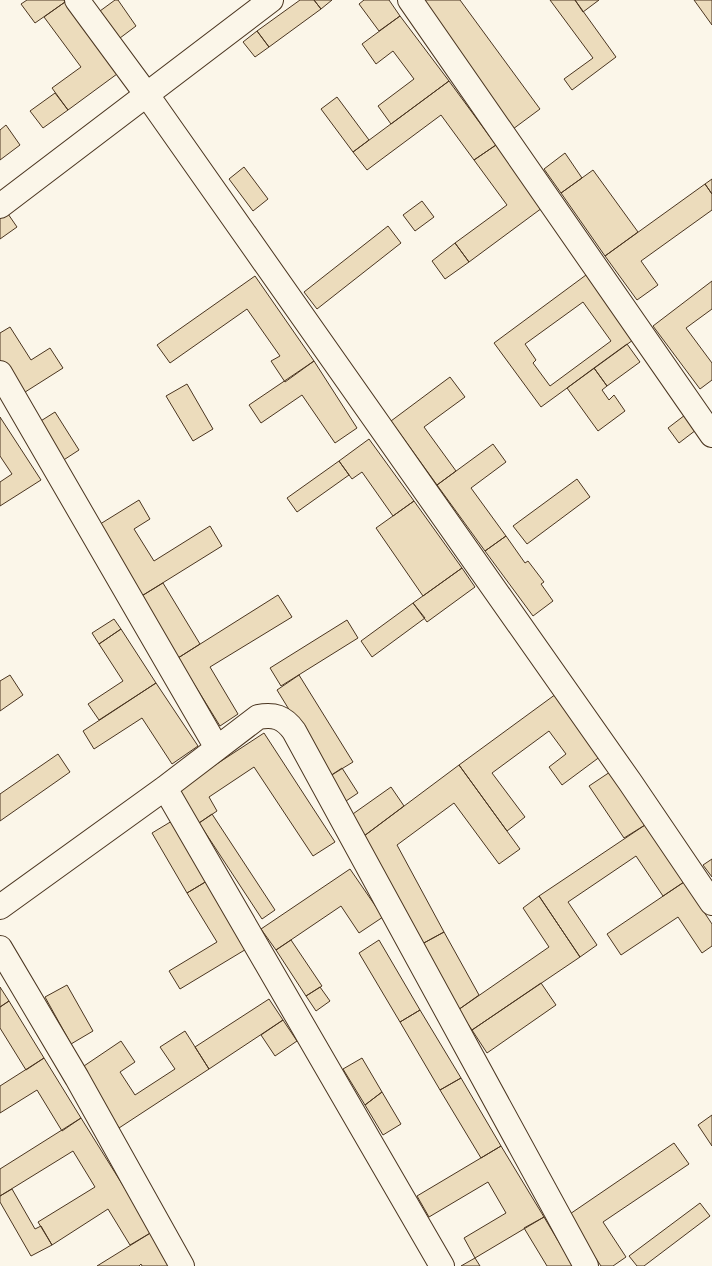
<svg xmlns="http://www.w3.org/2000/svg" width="712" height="1266" viewBox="0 0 712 1266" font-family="'Varela Round',sans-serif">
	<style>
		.building { fill: #ecdcbc; stroke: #4a3520; fill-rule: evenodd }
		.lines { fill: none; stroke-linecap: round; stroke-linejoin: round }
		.street-casing { stroke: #4a3520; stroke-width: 26 }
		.street { stroke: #fbf6e9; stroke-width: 24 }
	</style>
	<rect width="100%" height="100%" fill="#fbf6e9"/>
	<path class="building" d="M27,0H64L65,2L35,23L21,4Z
		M115,0H118L136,26L120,38L100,11Z
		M300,0H314L321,9L269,47L257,31Z
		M314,0H332L321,9Z
		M364,0H389L400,16L379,31L359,4Z
		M417,0H460L540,109L513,129Z
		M550,0H575L616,57L572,90L564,79L593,58Z
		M575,0H599L583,12Z
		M694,0H712V25Z
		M65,2L117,74L68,110L52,88L81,67L44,17Z
		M400,16L449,81L391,124L378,106L414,79L393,51L376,64L362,44Z
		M257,31L269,47L255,57L243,42Z
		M449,81L496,145L474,160L441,115L367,170L353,152Z
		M55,93L68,110L43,128L30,111Z
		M337,97L369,140L353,152L321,109Z
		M6,125L20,145L0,160V130Z
		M496,145L542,208L469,262L455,243L507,205L474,160Z
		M565,153L582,178L561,193L544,169Z
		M244,167L268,199L253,211L229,179Z
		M593,170L638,232L605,256L561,193Z
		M712,179V194L705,184Z
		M705,184L712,194V210L641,261L658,285L637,300L605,256Z
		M422,201L434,217L415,231L403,215Z
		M6,211L17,227L0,239V215Z
		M388,226L401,243L317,309L304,292Z
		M455,243L469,262L445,279L432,261Z
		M586,275L633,340L541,407L494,343ZM583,302L611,341L550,386L533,363L536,360L525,344Z
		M255,276L314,361L285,382L271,361L280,356L247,309L170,363L157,345Z
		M712,281V309L686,328L712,363V380L700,389L653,326Z
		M10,327L31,360L50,348L63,368L22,394L0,360V333Z
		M627,344L640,362L607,386L594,368Z
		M314,361L357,428L335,443L302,395L261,423L249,405Z
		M594,368L607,386L602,390L609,400L614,395L625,411L598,431L567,388Z
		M450,377L465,397L424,427L456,471L437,485L391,421Z
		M187,384L213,429L193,441L166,396Z
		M55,412L79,450L59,463L36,424Z
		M685,415L696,430L679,443L668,428Z
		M0,417L41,480L0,506V482L12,474L0,456Z
		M369,439L414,501L393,516L362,472L352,479L339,461Z
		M493,444L506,462L471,488L506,536L485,551L437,485Z
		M339,461L349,475L297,512L287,498Z
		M577,479L590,497L527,544L513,526Z
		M139,500L150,519L134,529L154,561L210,526L222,546L140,597L97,526Z
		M414,501L462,568L423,596L376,528Z
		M506,536L525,563L528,561L544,582L541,584L553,601L533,616L485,551Z
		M462,568L475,587L427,622L413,603Z
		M163,583L200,644L178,658L140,597Z
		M278,595L292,617L210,667L238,714L220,726L178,658Z
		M413,603L425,618L372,657L361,641Z
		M114,619L121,629L99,644L92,633Z
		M347,620L358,638L281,686L270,668Z
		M121,629L156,683L99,720L88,704L123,681L99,644Z
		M10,675L23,695L0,711V681Z
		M299,675L353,762L330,776L277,690Z
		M156,683L198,746L172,764L142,718L94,749L83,731Z
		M556,694L601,756L562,785L549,767L566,754L549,731L492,773L525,817L507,831L459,765Z
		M264,733L335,842L313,856L254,767L209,797L217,811L199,823L177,790Z
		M58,754L70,772L0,821V794Z
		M459,765L520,849L499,864L454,803L397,845L444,932L422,944L364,836Z
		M342,768L358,793L346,801L330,776Z
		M610,772L645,825L624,838L589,786Z
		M391,787L404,806L364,836L350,816Z
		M212,814L275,910L262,919L199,823Z
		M172,821L207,881L187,893L152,833Z
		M645,825L684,882L663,896L636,856L568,902L597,945L580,957L539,896Z
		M712,859V877L703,865Z
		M350,869L383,917L359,933L341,906L276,950L261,929Z
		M207,881L248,948L180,989L169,971L217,942L187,893Z
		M684,882L712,924V946L702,953L678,917L621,955L607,934Z
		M539,896L580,957L472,1030L458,1010L549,947L523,908Z
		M444,932L479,995L458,1010L422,944Z
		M291,940L322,986L306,996L276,950Z
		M379,940L420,1010L400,1022L359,953Z
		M541,983L556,1005L487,1053L472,1030Z
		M67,985L93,1031L71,1044L45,997Z
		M0,987L9,1001L0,1007Z
		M320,987L330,1001L316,1011L306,996Z
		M269,999L283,1020L209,1069L195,1047Z
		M9,1001L44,1058L26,1070L0,1028V1007Z
		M420,1010L461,1078L440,1090L400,1022Z
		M283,1020L297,1041L275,1056L261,1035Z
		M185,1031L209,1069L119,1128L81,1068L121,1041L135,1062L120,1072L135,1095L175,1069L160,1047Z
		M44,1058L81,1118L62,1131L37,1090L0,1113V1086Z
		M362,1058L382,1092L365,1105L343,1069Z
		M461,1078L501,1146L481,1158L440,1090Z
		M382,1092L401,1124L383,1135L365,1105Z
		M712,1115V1146L698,1125Z
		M81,1118L152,1232L130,1245L108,1209L52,1245L38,1222L95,1187L73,1151L0,1196V1169Z
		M674,1143L689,1164L603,1222L626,1257L613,1266H601L567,1216Z
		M501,1146L544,1217L475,1258L464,1238L506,1213L488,1182L429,1217L417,1196Z
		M12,1189L35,1229L41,1226L52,1245L31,1256L0,1202V1196Z
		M700,1203L710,1216L644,1266H637L629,1256Z
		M544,1217L573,1266H547L524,1228Z
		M152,1232L173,1266H142L141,1264L139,1266H97Z
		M475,1258L480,1266H461Z"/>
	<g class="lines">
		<defs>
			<path id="street" d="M77,0L147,95L630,782L712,903
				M410,0L712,435
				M0,206L271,0
				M0,373L217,748
				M165,788L442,1266
				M0,907L165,788L258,717C274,714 284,717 294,731L586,1266
				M0,948L77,1078L182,1266"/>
		</defs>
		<use href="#street" class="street-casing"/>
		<use href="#street" class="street"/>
	</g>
</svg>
